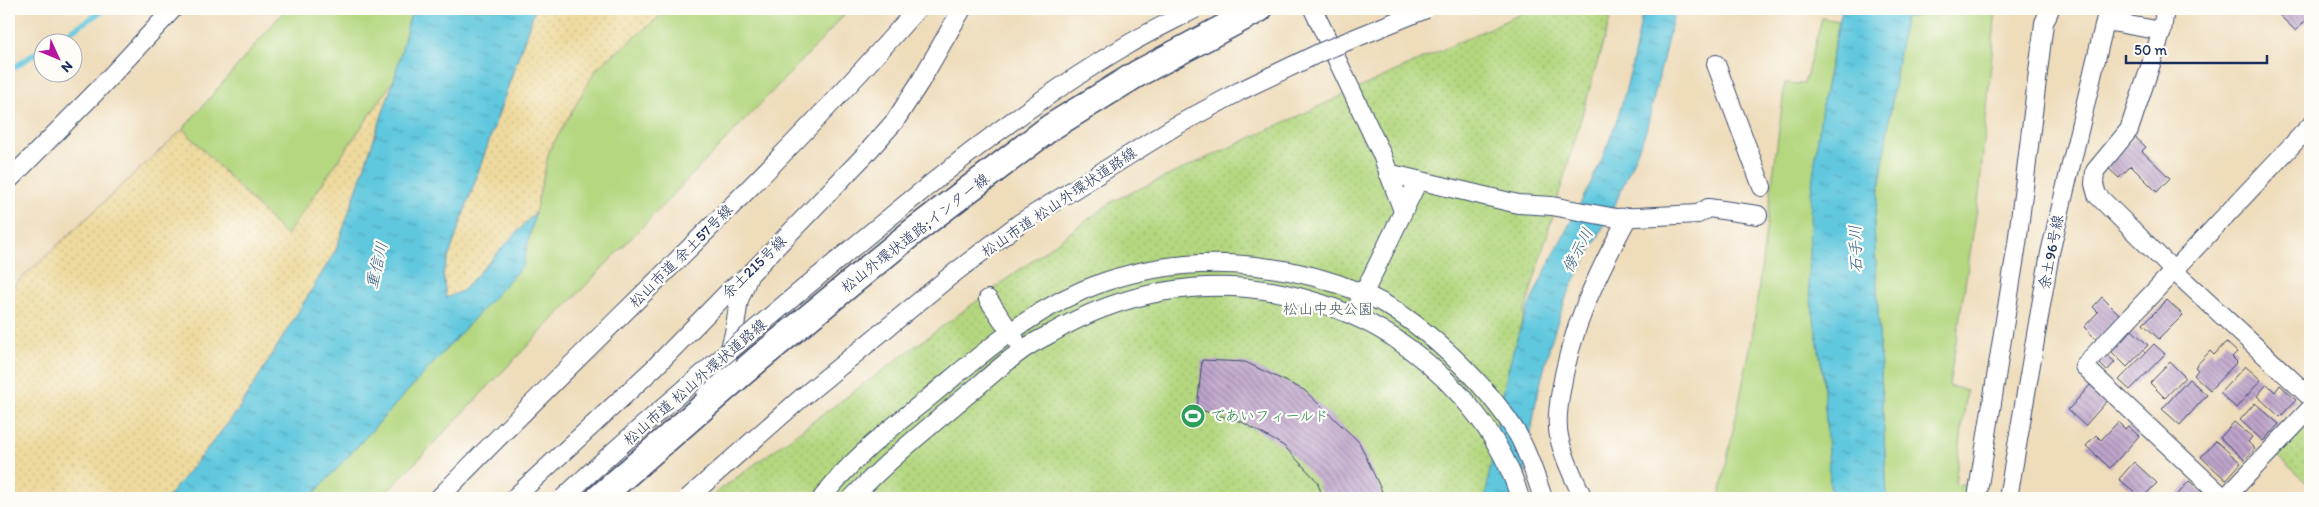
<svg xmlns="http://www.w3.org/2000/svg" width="2319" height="507" viewBox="0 0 2319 507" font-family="Itim,'Klee One',sans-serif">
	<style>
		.green { fill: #b4d77f; stroke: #68836e }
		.sand { fill: url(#sand-dots); stroke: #84847e }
		.park { fill: url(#park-dots); stroke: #68836e }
		.water { fill: url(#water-ripples); stroke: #3e7c9e }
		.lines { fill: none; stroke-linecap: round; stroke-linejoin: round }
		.stream { stroke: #61c8de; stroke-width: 5.5 }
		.building { fill: url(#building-back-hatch) }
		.minor-casing { stroke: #3b496c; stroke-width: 20 }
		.highway-casing { stroke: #3b496c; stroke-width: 29 }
		.minor { stroke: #fff; stroke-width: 18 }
		.highway { stroke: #fff; stroke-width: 26 }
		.minor-bridge-casing { stroke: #3b496c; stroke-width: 20; stroke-linecap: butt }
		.minor-bridge { stroke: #fff; stroke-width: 18 }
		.labels { text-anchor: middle; stroke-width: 4.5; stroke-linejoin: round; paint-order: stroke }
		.street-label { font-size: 15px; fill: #1b2f5e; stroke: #fdfcf7 }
		.park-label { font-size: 15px; fill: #415966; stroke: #fdfcf7 }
		.leisure-label { font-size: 15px; fill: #27864d; stroke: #fdfcf7; text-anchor: start }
		.water-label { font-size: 16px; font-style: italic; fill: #305d84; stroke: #fdfcf7 }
	</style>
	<defs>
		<pattern id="sand-dots" width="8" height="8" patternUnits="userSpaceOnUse" patternTransform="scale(1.25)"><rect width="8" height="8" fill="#eeda9e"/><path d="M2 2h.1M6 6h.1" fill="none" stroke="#ccbb8a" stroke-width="1.8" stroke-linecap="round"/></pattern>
		<pattern id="park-dots" width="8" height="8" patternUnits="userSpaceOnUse" patternTransform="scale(1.25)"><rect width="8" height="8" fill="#b4d77f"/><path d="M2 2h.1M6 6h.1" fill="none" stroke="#9ab970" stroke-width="1.8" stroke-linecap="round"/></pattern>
		<pattern id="water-ripples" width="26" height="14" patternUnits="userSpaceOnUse" patternTransform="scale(1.25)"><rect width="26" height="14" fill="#61c8de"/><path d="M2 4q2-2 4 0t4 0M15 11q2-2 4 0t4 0" fill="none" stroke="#4fa3b7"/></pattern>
		<pattern id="building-back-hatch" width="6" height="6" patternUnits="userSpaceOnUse" patternTransform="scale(1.25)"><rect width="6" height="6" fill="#bea4ca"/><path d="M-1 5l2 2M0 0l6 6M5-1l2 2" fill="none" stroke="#9a86a7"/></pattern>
	</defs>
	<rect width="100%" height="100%" fill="#fdfcf7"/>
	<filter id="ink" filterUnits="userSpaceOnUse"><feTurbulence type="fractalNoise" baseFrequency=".02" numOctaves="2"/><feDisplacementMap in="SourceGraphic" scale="10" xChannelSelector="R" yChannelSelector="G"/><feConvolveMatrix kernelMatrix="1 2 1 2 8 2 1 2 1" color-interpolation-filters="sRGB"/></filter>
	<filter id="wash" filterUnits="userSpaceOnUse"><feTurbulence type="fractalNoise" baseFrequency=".0096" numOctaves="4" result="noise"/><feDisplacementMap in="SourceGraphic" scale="20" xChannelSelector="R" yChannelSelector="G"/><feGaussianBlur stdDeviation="1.12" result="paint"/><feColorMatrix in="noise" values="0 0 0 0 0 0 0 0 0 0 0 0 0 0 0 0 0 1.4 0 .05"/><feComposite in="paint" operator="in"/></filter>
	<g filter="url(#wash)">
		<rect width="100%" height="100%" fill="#eedcba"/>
		<path class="green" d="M286,9H412L394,80L286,236L183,129Z
			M669,9H849L819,43L381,498H310L523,265L549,151L597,68Z
			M1936,9H1996L1979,196L1949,386L1967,390L1955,484L1971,487L1969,498H1887L1874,224L1904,19Z
			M1822,18L1839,21L1822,105L1808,281L1823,375L1831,498H1719L1752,339L1785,83L1804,84Z"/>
		<path class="sand" d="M535,9H669L597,68L549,151L535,213L462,291L446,299L443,273Z
			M394,80L336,250L237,412L167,498H9V290L183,129L286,236Z"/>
		<path class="park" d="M1531,9H1613L1513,352L1486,498H711L721,489L1113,201Z
			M2310,421V486L2278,456Z"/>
		<path class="water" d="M412,9H535L443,273L446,298L462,291L535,213L523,265L310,498H167L237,412L336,250L394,80Z
			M1643,9H1675L1646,131L1614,207L1567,295L1553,335L1537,396L1521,498H1485C1495,443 1501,385 1519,332C1540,272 1575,219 1601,161C1622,113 1634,61 1643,9Z
			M1842,9H1936L1904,19L1874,224L1887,498H1831L1823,375L1808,281L1811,193L1822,105Z"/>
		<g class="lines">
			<path class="stream" d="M53,42L106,9
				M9,71L42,49"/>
		</g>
		<g id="blocks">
			<path class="building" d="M2281,9H2310V16L2296,31L2277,13Z
				M2135,137L2146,147L2142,151L2170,178L2157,192L2131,166L2119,178L2107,167Z
				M2102,297L2121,316L2097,340L2084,327L2098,312L2093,307Z
				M2167,300L2183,315L2159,339L2143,324Z
				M2132,330L2148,345L2127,367L2112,352Z
				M2226,342L2237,352L2232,357L2237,362L2210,390L2194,375L2198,370L2195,367L2210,351L2214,355Z
				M2154,344L2165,354L2130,390L2119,380Z
				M2107,355L2115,362L2107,371L2099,363Z
				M1202,360L1245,362L1304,390L1359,442L1385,498H1323L1317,481L1284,446L1242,422L1197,409Z
				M2170,362L2185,377L2165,398L2150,383Z
				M2245,366L2261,380L2236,408L2220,393Z
				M2189,379L2207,395L2180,425L2162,409Z
				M2267,384L2275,392L2280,385L2296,400L2280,417L2257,396Z
				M2090,385L2108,400L2085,426L2068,410Z
				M2255,403L2279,424L2263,441L2240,420Z
				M2118,422L2125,429L2128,426L2139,436L2110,468L2086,446L2096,435L2101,440Z
				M2234,422L2252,437L2248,442L2255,449L2245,460L2220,438Z
				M2216,441L2241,463L2226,480L2201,457Z
				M2134,462L2157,483L2142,498L2119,479Z
				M2189,481L2207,496L2205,498H2175Z"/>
		</g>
	</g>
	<g filter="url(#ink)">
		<use href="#blocks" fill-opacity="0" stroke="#3b496c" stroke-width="1"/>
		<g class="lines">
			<defs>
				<path id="minor" d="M1313,9L1382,155L1403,211
					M2106,21L2162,31L2129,130L2095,171L2094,184L2097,195L2174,271L2310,397
					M2162,31L2165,9
					M1716,64L1762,187
					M1388,173L1518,204L1552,206L1616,218L1698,214L1708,208L1758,215
					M9,180L95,93L173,9
					M988,299L1015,339
					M1359,303L1418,181
					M705,391L724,370L734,333L739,300L749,276
					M439,498C597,334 767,181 917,9
					M514,498L654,368L732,288L751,273L863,157L895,121L920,82L962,9
					M822,498C850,460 890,429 927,399C983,353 1034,306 1104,282C1188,253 1281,260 1362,293C1417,315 1488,385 1518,435C1529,455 1536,477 1543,498
					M852,498C885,463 923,432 960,401C981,384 1000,366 1021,351C1030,344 1041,339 1050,334C1121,292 1202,277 1282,293C1328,303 1370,319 1407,347C1458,385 1502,437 1520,498
					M1583,498C1575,480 1565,461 1560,441C1556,426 1558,411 1560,396C1570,330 1597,274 1628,217
					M1977,498L2017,244L2044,23L2050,9
					M2008,498L2050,253L2108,9
					M2224,498L2084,366L2310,126
					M2225,498L2310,409"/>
				<path id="highway" d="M599,498L757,360L914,231L1051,127L1137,74L1259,9"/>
			</defs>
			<use href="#minor" class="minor-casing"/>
			<use href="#highway" class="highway-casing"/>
			<use href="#minor" class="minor"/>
			<use href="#highway" class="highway"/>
			<defs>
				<path id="minor-bridge" d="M563,498C644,422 730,350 815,279C915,196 1015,111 1127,45C1149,32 1172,21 1195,9
					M688,498L799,400L949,277L1020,223L1174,127L1240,91L1321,52L1426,9"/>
			</defs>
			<use href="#minor-bridge" class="minor-bridge-casing"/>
			<use href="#minor-bridge" class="minor-bridge"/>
		</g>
	</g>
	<defs>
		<symbol id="stadium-disc" viewBox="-11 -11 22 22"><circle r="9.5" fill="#2e9e5b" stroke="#fdfcf7"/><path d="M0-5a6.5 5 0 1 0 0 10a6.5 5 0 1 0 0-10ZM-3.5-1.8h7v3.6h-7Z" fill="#fff"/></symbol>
	</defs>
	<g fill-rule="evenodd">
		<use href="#stadium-disc" x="1179" y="402" width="28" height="28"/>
	</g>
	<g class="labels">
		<g class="street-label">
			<text transform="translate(1059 202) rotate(-34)" y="5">松山市道 松山外環状道路線</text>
			<text transform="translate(915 233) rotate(-38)" y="5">松山外環状道路;インター線</text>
			<text transform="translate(2051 252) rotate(-79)" y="5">余土96号線</text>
			<text transform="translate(681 256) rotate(-45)" y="5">松山市道 余土57号線</text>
			<text transform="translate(754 267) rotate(-44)" y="5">余土215号線</text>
			<text transform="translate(695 382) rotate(-41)" y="5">松山市道 松山外環状道路線</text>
		</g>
		<g class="park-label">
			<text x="1328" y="314">松山中央公園</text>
		</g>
		<g class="leisure-label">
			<text x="1210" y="421">であいフィールド</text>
		</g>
		<g class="water-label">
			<text transform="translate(1855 249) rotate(-92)" y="6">石手川</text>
			<text transform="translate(1577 250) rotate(-62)" y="6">傍示川</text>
			<text transform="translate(376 265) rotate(-76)" y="6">重信川</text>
		</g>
	</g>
	<rect width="2319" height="507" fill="none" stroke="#fdfcf7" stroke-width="30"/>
	<g transform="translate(58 58) rotate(134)"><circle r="24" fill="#fdfcf7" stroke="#a3aaba"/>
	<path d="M0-4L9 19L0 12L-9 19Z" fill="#b5179e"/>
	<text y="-8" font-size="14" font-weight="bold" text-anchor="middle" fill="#1b2f5e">N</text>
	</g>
	<path d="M2126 55v8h141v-8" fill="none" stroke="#1b2f5e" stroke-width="2.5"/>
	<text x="2134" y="55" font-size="15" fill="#1b2f5e" stroke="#fdfcf7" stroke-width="4" paint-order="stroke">50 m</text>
</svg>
